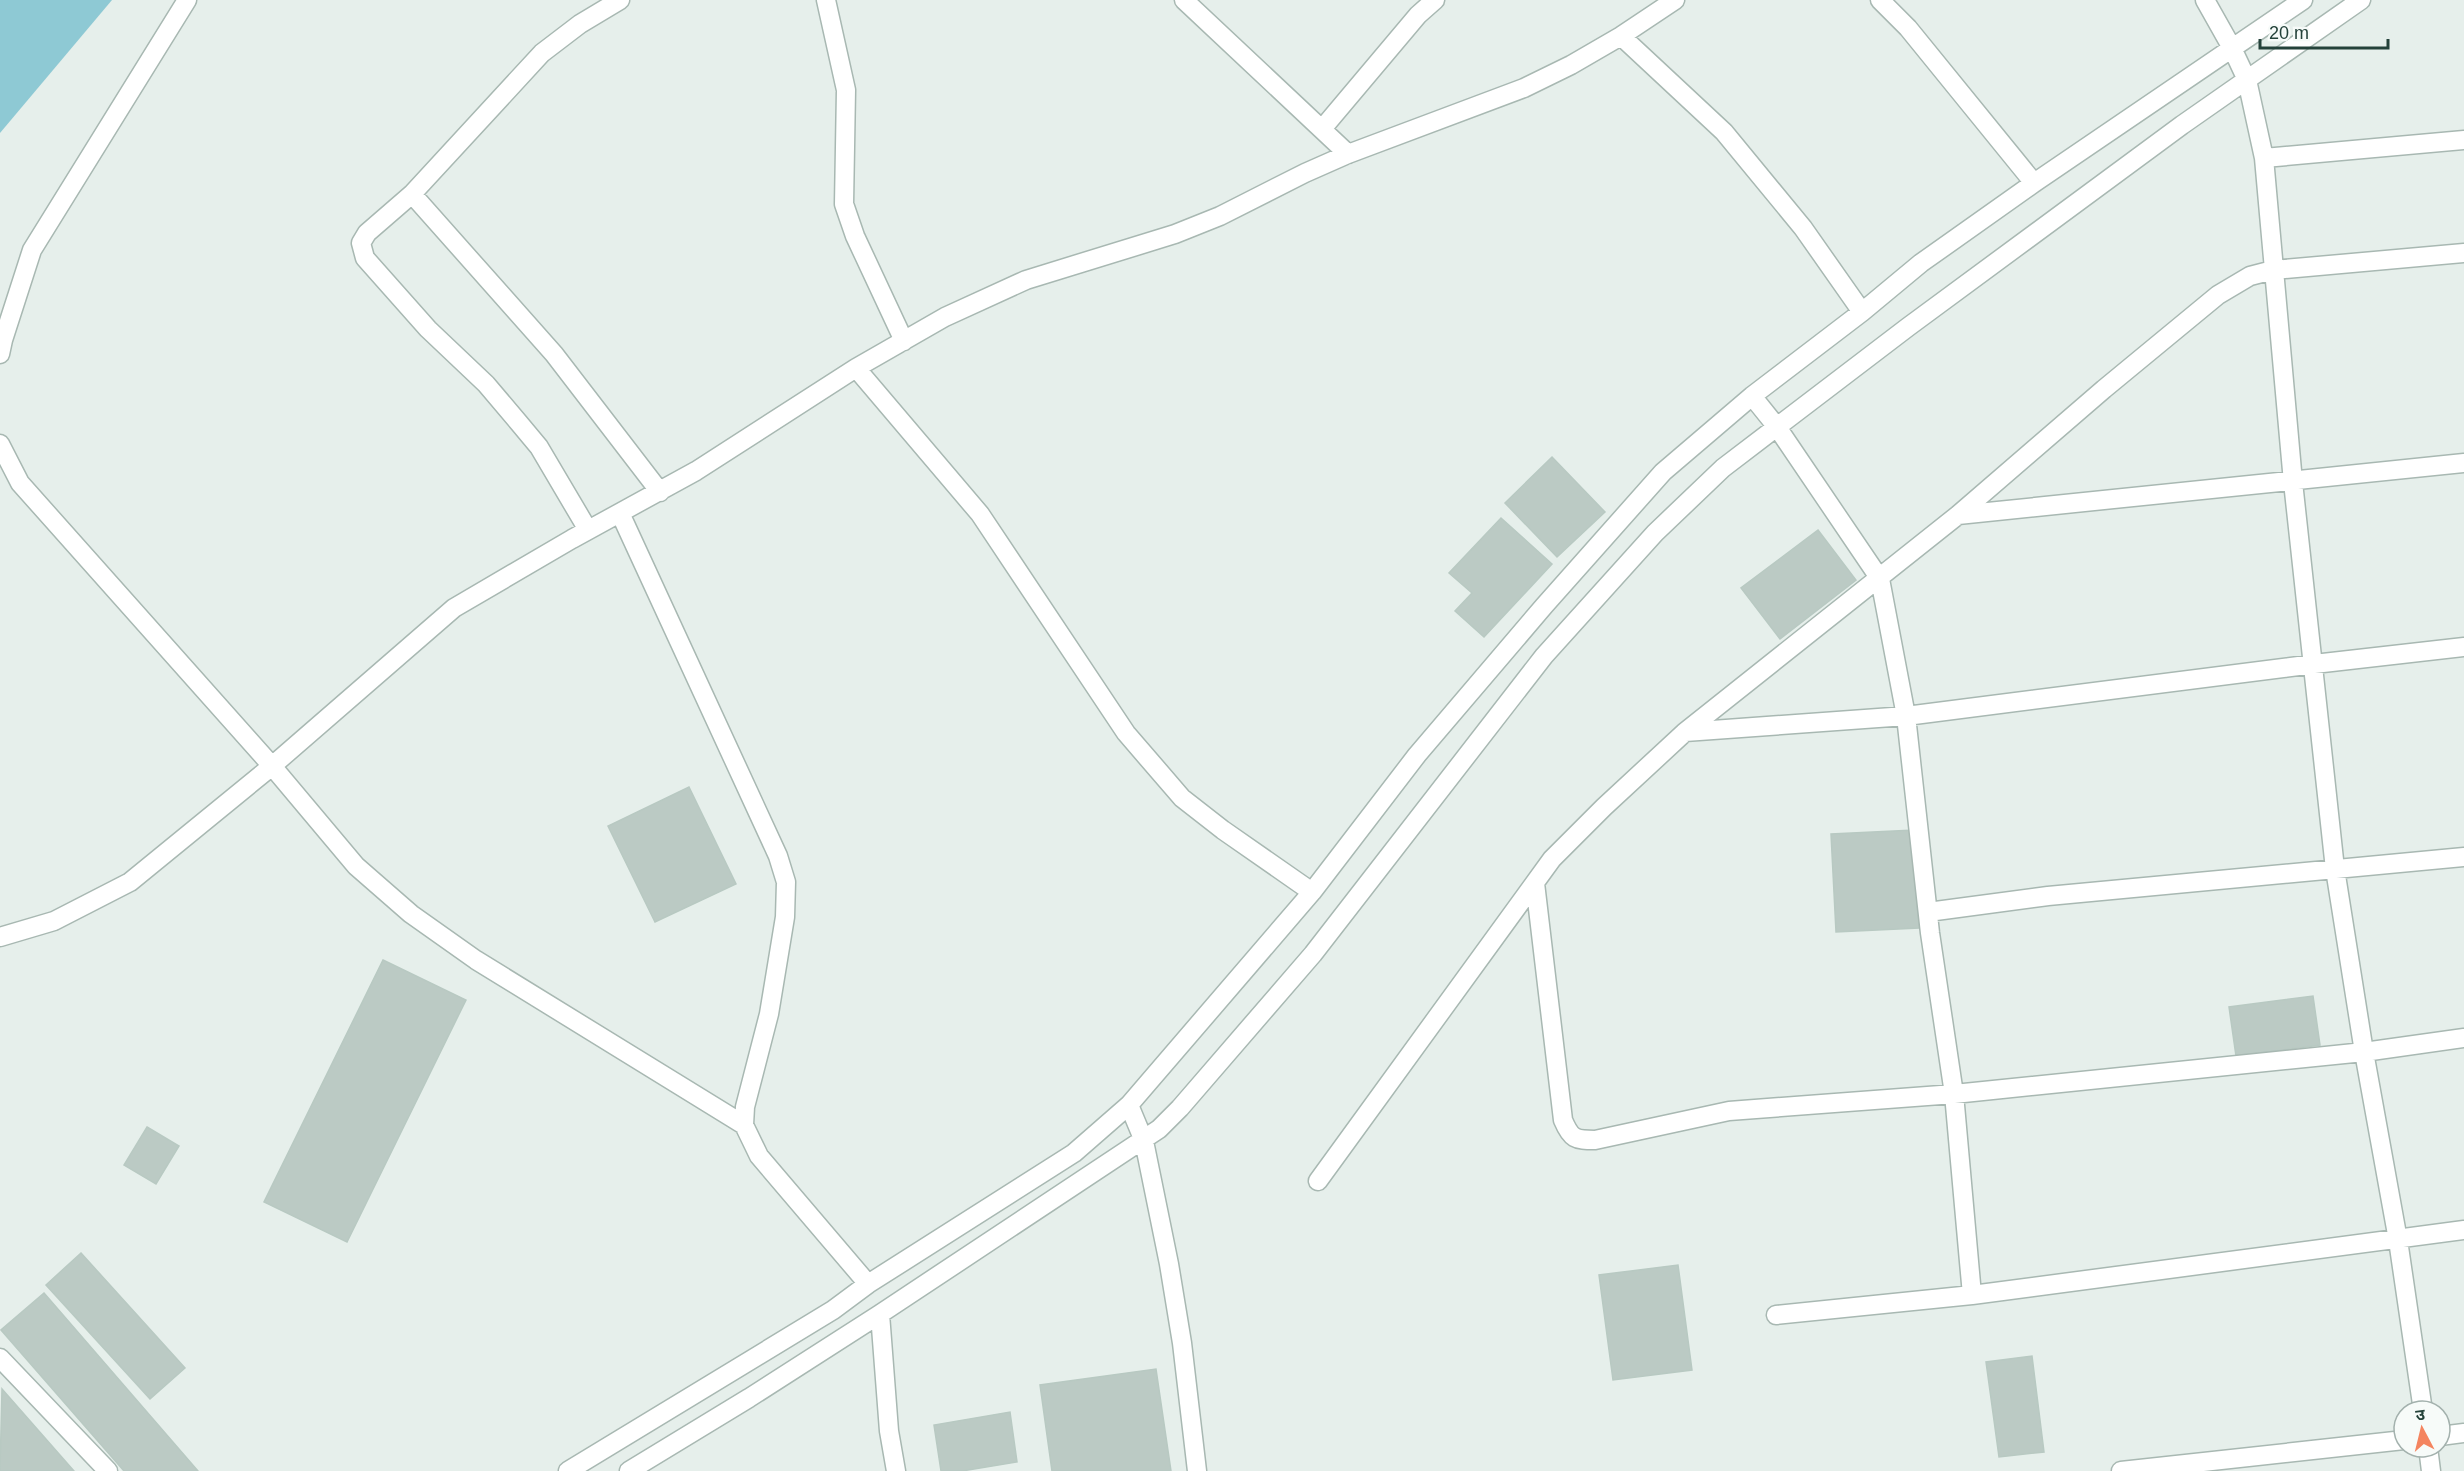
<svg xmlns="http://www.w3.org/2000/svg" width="2464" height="1471" viewBox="0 0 2464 1471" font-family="Helvetica,'Noto Sans Devanagari',sans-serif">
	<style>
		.water { fill: #8ec9d4 }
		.building { fill: #bbcac4; stroke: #b8c9c2; stroke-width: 1.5 }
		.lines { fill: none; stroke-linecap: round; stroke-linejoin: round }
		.minor-casing { stroke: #a8b8b2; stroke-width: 21 }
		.minor { stroke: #fff; stroke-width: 18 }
	</style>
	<rect width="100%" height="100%" fill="#e6efeb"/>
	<path class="water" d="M0,0H112L0,133Z"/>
	<path class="building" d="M1552,457L1605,512L1557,557L1505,503Z
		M1501,518L1552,564L1484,637L1455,611L1472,593L1449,573Z
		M1818,530L1856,580L1780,639L1741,588Z
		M689,787L736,884L655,922L608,826Z
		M1914,830L1919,928L1836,932L1831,834Z
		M383,960L466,1000L347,1242L264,1202Z
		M2313,996L2320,1045L2236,1056L2229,1007Z
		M147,1127L179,1146L156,1184L124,1165Z
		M81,1253L185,1368L150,1399L46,1285Z
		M1678,1265L1692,1370L1613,1380L1599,1275Z
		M44,1293L198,1471H124L1,1330Z
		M2032,1356L2044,1452L1999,1457L1986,1362Z
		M1156,1369L1171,1471H1052L1040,1385Z
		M2,1389L74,1471H0Z
		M1010,1412L1017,1462L962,1471H941L934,1425Z"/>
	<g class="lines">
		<defs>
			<path id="minor" d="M826,0L846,90L844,204L855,236L904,341
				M1184,0L1348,154
				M1880,0L1908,28L2034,183
				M2205,0L2232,48L2247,80L2264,158L2293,482L2335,869L2364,1052L2398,1240L2423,1411
				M1621,36L1724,132L1803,228L1862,312
				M1322,129L1418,15L1435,0
				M2264,158L2464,140
				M412,194L554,354L660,492
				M0,354L3,340L32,250L187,0
				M856,368L980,514L1126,733L1182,798L1223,830L1312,892
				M1752,396L1777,427L1880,579L1906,716L1930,933L1954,1094L1972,1295
				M0,444L20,483L272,766L356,866L411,914L476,960L744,1125
				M620,513L778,856L786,882L785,917L769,1014L745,1107L744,1125L759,1156L868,1284
				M1958,515L2464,463
				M588,530L539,447L519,423L486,384L428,329L365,258L361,243L367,233L412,194L542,53L580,24L620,0
				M1685,732L1906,716L2314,664L2464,647
				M1535,883L1563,1120C1571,1139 1575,1140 1595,1140L1729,1111L1954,1094L2364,1052L2464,1038
				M1928,912L2048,896L2464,857
				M0,937L54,921L130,882L272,766L454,608L572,539L696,471L856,368L945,317L1026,280L1175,234L1220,216L1305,173L1348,154L1524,88L1571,65L1621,36L1675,0
				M1129,1105L1144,1141L1169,1264L1182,1343L1197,1471
				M1318,1181L1552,859L1604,807L1685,732L1958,515L2104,389L2218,295L2250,276L2273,270L2464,253
				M880,1314L889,1431L896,1471
				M1776,1315L1972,1295L2464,1230
				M0,1358L108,1471
				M2440,1436L2464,1433
				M2428,1447L2431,1471
				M568,1471L833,1310L868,1284L1074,1153L1129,1105L1312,892L1417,755L1544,606L1663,472L1752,396L1862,312L1921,263L2034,183L2303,0
				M629,1471L749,1398L880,1314L1159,1129L1180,1108L1313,954L1544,656L1655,533L1723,468L1908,327L2182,125L2361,0
				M2121,1471L2404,1440"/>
		</defs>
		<use href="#minor" class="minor-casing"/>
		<use href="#minor" class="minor"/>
	</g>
	<g transform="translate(2422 1429) rotate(353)"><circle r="28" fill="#f7fbf9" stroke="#a3b1ad" stroke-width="1.5"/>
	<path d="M0-4.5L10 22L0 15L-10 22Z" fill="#f4845f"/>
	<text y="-9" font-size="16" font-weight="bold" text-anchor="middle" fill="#24423a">उ</text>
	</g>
	<path d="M2260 39v9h128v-9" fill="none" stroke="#24423a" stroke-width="3"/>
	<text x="2269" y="39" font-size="18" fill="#24423a" stroke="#f7fbf9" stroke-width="4.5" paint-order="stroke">20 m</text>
</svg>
